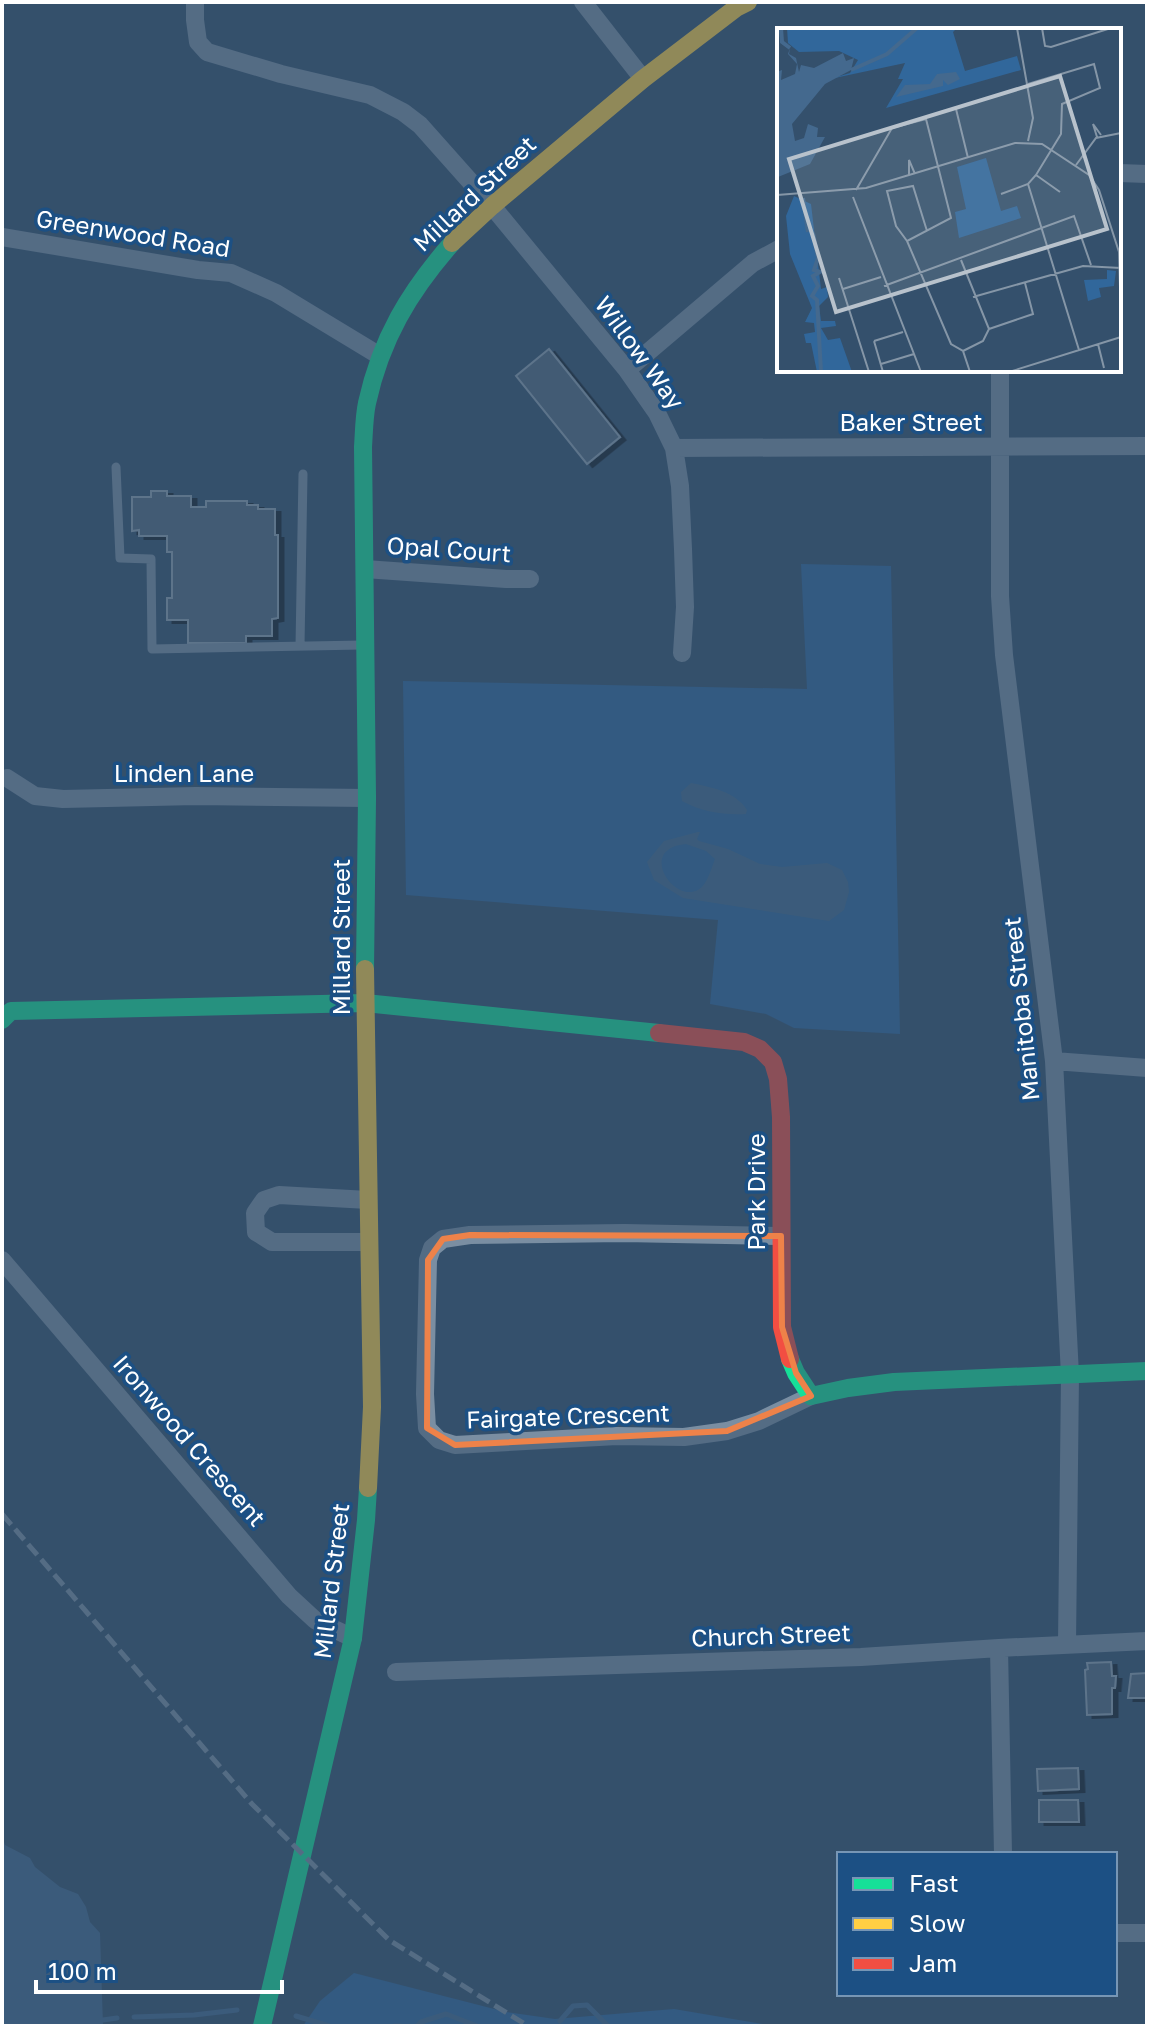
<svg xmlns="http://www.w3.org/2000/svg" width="1149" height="2028" viewBox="0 0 1149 2028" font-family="'Golos Text',sans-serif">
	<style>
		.green { fill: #31679b }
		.water { fill: #44698e; fill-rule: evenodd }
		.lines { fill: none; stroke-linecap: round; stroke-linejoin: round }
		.stream { stroke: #44698e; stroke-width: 5 }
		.building { fill: #52687f; stroke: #8e9fb0; stroke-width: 2; filter: url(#shadow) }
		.lane { stroke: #7a8ea2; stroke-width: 9 }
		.street { stroke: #7a8ea2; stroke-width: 18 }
		.fast { stroke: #16e098; stroke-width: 18 }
		.slow { stroke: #ffcf43; stroke-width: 18 }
		.jam { stroke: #f24e42; stroke-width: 18 }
		.rail { stroke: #7b8fa2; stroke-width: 5; stroke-dasharray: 14 6; stroke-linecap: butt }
		.marked { fill: none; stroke: #ee8249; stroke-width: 6; stroke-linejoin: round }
		.labels { text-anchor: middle; stroke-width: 7; stroke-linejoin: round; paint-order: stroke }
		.street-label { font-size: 24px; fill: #fff; stroke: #1c5084 }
		.inset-river { fill: none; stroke: #44698e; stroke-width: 4 }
		.inset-road { fill: none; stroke: #8596a7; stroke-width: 2 }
		.view { fill: #b8c2cc; fill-opacity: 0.15; stroke: #b8c2cc; stroke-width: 4 }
		.inset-edge { fill: none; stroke: #fff; stroke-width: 4 }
	</style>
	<defs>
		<filter id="shadow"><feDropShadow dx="5.5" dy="3" stdDeviation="0" flood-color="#0009"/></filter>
	</defs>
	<rect width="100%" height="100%" fill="#34506c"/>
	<path class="green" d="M801,564L891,566L900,1034L794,1028L766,1014L710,1004L718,920L406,895L403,681L807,689Z
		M354,1973L506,2012L555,2019L674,2009L775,2026H303L320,2001Z"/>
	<path class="water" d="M691,783C711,787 736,792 747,810L746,814C723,815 702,812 682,801L681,792Z
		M698,832H700L697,839L699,841L728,849L760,864L782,867L827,863L842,870L848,882L849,892L844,910L829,921L683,898L654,880L647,862L664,841ZM686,844L706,851L715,859C712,867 709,877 705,883C683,916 631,849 686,844Z
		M2,1836L5,1845L30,1858L35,1867L60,1887L78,1894L86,1907L90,1922L100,1933L103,2026H2Z"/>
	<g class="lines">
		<path class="stream" d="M296,2016L329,2026
			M134,2017L194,2015L237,2010
			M103,2020L117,2018
			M560,2021L573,2006L587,2005L608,2026
			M394,2026H401
			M417,2026L421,2022L446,2014L477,2026"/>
	</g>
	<path class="building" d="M549,349L620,437L587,464L516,376Z
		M151,491H167V496H191V507H206V501H247V505H258V509H275V535H278V618L272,619V636H246V643H188V620H167V598H172V552H167V536H139V530L132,531V497H151Z
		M1111,1662L1112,1676H1116L1115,1688H1112V1714L1087,1715L1085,1670L1088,1669L1087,1663Z
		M1147,1673V1698H1128L1131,1674Z
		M1078,1768L1079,1789L1038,1791L1037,1769Z
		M1039,1800H1078L1079,1822H1039Z"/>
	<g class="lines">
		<path class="lane" d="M116,467L120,558L151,559L152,649L362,645
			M300,646L303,474"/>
		<path class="street" d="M195,2V20L198,42L207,52L281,74L370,95L403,112L420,125L492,206L627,370L657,413L674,448L680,486L683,549L685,607L682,653
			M583,2L643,79
			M1119,173L1147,174
			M2,237L198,270L231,273L276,293L380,356
			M627,370L753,263L779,249
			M1000,370V596L1004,655L1054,1061L1070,1375L1067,1644
			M674,448L1147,446
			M365,569L506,579H530
			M7,778L35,796L63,799L196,796L367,798
			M1054,1061L1147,1068
			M368,1200L279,1195L264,1200L255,1213L256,1232L272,1242H369
			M781,1236L624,1233L470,1235L443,1239L432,1248L428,1260L425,1394L427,1428L439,1440L455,1445L617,1436L684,1437L727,1431L759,1421L811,1396
			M2,1260L289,1596L315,1620L353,1638
			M999,1648L1003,1854
			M396,1672L861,1657L999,1648L1147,1641
			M1115,1933H1147"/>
		<path class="fast" d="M365,969L367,798L363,447C364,433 364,417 367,403C381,339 409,292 452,243
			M2,1020L11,1011L365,1003L659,1033
			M790,1359L796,1373L811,1396L848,1388L894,1382L1147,1371
			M262,2026L353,1638L366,1520L368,1488"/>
		<path class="slow" d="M452,243L492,206L643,79L736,8L748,2
			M365,969L372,1407L368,1488"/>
		<path class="jam" d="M659,1033L744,1042L760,1049L773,1062L778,1079L781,1117L782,1327L790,1359"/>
		<path class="rail" d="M2,1514L252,1804L389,1940L528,2026"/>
	</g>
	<path d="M0 0H1149V2028H0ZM470,1235L781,1236L782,1327L796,1373L811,1396L727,1431L455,1445L427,1428L428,1260L443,1239Z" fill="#34506c" fill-opacity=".55" fill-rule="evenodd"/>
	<path class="marked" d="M470,1235L781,1236L782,1327L796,1373L811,1396L727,1431L455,1445L427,1428L428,1260L443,1239Z"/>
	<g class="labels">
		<g class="street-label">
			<text transform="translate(475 194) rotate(-43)" y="8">Millard Street</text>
			<text transform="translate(133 234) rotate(9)" y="8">Greenwood Road</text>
			<text transform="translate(639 353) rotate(54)" y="8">Willow Way</text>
			<text x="911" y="431">Baker Street</text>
			<text transform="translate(449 550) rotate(4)" y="8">Opal Court</text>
			<text x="184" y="782">Linden Lane</text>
			<text transform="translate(342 937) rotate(-90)" y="8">Millard Street</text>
			<text transform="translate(1022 1009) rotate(-96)" y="8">Manitoba Street</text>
			<text transform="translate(757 1192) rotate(-90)" y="8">Park Drive</text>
			<text transform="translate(568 1417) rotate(-2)" y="8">Fairgate Crescent</text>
			<text transform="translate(189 1441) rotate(49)" y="8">Ironwood Crescent</text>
			<text transform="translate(332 1581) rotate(-83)" y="8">Millard Street</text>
			<text transform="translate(771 1636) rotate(-2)" y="8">Church Street</text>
		</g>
	</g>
	<g transform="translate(777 28)">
		<rect width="344" height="344" fill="#34506c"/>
		<path d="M10,0H180L176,4L188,43L240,28L244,42L109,80L126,51H121L128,35L53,51L73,45L81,32L62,23L22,24L11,15ZM209,130L224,183L240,178L244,190L182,210L178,184L189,181L180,139ZM17,168L34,176L44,261L50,259L51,269L42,278L44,293H58L59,298L44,300L51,312L63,310L75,344H40L34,315H29L27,306L38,304L37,295L28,294L35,280L13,226L9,188ZM330,242L339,243L337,258L322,260L324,269L311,273L307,252L330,251Z" fill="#31679b"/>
		<path d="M13,20L12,26L19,30L22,44L24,37L37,40L66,25L69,33L77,30L74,42L48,56L15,96L18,113L27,110L31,96L41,100L40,109H48L33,136L1,149L0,44L5,42L4,52L18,46L20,36L11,26ZM179,44L183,51L171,57L166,52V58L119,69L128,57L153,56L160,46Z" fill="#44698e"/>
		<path class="inset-river" d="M4,0L5,14L13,20M74,42L110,26L140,0M26,170L31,204M36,205L41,230L37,242L43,244L36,248L41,258L35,268L40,272L44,344"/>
		<path class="inset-road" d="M240,0L256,90L251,113M265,0L268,18L274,19L334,0M179,81L191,130M320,109L316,96L324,107M299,137L319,110L344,105M259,147L283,164M132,148V132L138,146M251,156L302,322M79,162L115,100L149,91L174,190L130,213L174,316L186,323L193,344M224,166L251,156L259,147L284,106L285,76L323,60L317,36L251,56M0,167L89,160L238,115L265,116L312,147L322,162L342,224L344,294M76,169L144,344M130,213L119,198L110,163L136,158L150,203M184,232L212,301L206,313L186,323M62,250L92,344M107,258L297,188L314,237M66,261L104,249M196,269L306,238L344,240M212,301L256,286L248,255M97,313L106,344M97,313L126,304M321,316L327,340M104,336L137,326M232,344L344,309"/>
		<path class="view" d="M283,48L330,201L59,284L12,131Z"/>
		<rect width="344" height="344" class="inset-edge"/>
	</g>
	<rect width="1149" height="2028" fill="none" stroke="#ffffff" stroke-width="8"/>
	<rect x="837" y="1852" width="280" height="144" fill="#1c5084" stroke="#7796b5" stroke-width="2"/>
	<rect x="853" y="1878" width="40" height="12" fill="#16e098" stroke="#7796b5" stroke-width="2"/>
	<text x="909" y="1892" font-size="24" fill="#ffffff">Fast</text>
	<rect x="853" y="1918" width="40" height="12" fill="#ffcf43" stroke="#7796b5" stroke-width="2"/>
	<text x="909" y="1932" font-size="24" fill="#ffffff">Slow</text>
	<rect x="853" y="1958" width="40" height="12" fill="#f24e42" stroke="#7796b5" stroke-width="2"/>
	<text x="909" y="1972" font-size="24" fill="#ffffff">Jam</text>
	<path d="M36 1980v12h246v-12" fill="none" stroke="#ffffff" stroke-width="4"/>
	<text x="48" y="1980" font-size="24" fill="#ffffff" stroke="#1c5084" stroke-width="6" paint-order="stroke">100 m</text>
</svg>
